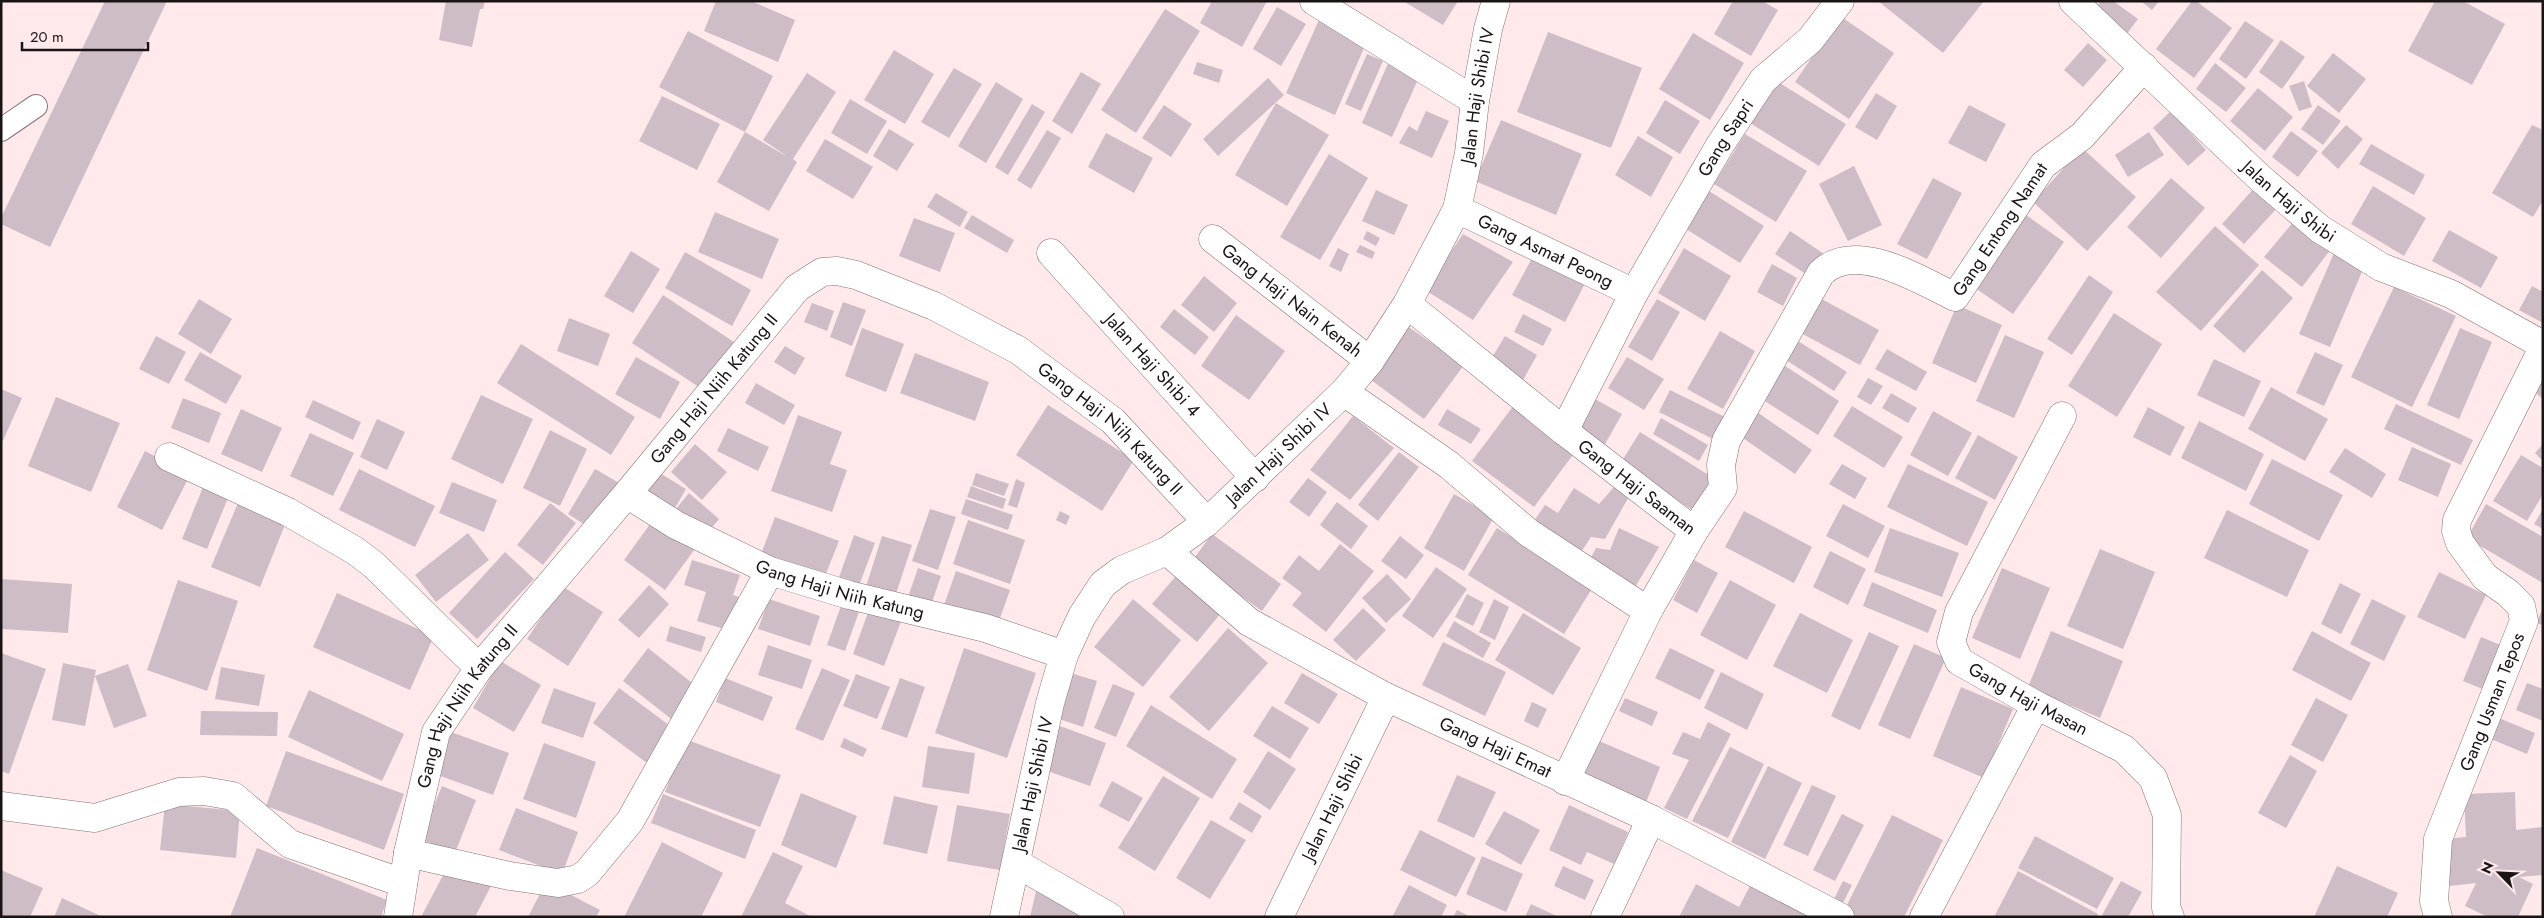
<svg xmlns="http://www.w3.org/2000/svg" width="2544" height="918" viewBox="0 0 2544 918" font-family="Jost,sans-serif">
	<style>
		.building { fill: #cebdc7 }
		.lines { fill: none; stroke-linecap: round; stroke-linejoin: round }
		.lane-casing { stroke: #867375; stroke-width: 24 }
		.street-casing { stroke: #867375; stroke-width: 29 }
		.lane { stroke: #fff; stroke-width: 22 }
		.street { stroke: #fff; stroke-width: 28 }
		.labels { text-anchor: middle; stroke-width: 5; stroke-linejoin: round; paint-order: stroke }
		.street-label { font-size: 18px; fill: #1b1415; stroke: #ffe9eb }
	</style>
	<rect width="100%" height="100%" fill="#ffe9eb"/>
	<path class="building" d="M105,1H167L50,247L1,224V218Z
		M446,1H485L483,9H480L472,47L439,40Z
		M716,1H751L795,20L778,62L704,31Z
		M1212,1H1267L1242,47L1200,23Z
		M1403,1H1458L1443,25Z
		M1733,1H1762L1778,10L1751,56L1714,34Z
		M1878,1H1984L1943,53Z
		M2101,1H2113L2138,19L2126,35L2093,12Z
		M2141,1H2159L2152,10Z
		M2192,1H2196L2232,28L2194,78L2156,49Z
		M2435,1H2463L2505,24L2472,85L2408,51Z
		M1277,7L1306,24L1281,66L1253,49Z
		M1165,9L1200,31L1136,133L1101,110Z
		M1840,16L1894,53L1849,119L1795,82Z
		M1319,20L1367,41L1335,115L1286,93Z
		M2245,21L2274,40L2246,79L2219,59Z
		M688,31L773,76L745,132L659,87Z
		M1548,32L1642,68L1611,148L1517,112Z
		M1693,33L1744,63L1710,120L1659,89Z
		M2281,40L2305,57L2282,89L2259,72Z
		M2088,43L2107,60L2083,87L2064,70Z
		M894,50L934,74L905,124L864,100Z
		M2333,53L2366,79L2339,113L2307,86Z
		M1367,54L1383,61L1361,111L1345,104Z
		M1390,59L1421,73L1392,137L1362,123Z
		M1197,62L1223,70L1219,83L1193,74Z
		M2215,63L2246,88L2226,112L2196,89Z
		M954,68L982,84L949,138L921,122Z
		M1081,72L1101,84L1072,134L1052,121Z
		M807,73L836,92L793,159L797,162L769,211L717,182L745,132L788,157L763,140Z
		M1268,78L1284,95L1218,156L1203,139Z
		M1773,79L1846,124L1819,166L1747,121Z
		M2304,81L2312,107L2299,111L2289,86Z
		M996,82L1023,99L986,163L958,146Z
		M2258,88L2293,117L2265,151L2230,121Z
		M1876,93L1897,106L1877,140L1855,127Z
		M662,96L720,124L697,170L639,141Z
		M850,99L887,121L867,154L831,133Z
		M1665,100L1700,121L1680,154L1646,133Z
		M1276,103L1329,135L1287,206L1235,175Z
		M1032,104L1045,112L1008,175L995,167Z
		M1164,105L1192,124L1171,157L1142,138Z
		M1969,105L2006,124L1986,162L1948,143Z
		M2318,105L2341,121L2323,145L2301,129Z
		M1426,111L1449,121L1432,158L1399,143L1409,126L1417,131Z
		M2171,111L2206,150L2188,166L2153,128Z
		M1501,120L1582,154L1556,215L1475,181Z
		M2346,125L2363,139L2338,169L2321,153Z
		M2532,125L2543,130V200L2533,217L2492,193Z
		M889,129L914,144L897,171L873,156Z
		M1047,130L1061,138L1031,189L1017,180Z
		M2291,131L2318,151L2298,177L2272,157Z
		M2149,132L2164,155L2128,177L2115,155Z
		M1106,133L1153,158L1134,193L1088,167Z
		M1745,134L1807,171L1776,222L1714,184Z
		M1638,136L1673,157L1651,197L1615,175Z
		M825,139L873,167L853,199L806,171Z
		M2371,144L2425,175L2414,195L2359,164Z
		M2082,148L2136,197L2087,251L2033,202Z
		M1329,154L1368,178L1320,260L1280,237Z
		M1854,166L1882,225L1848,241L1819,184Z
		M1933,178L1962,193L1927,259L1897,244Z
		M2171,178L2205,208L2161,258L2127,227Z
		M2256,186L2279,206L2244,244L2222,224Z
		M2373,186L2426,218L2404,256L2351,224Z
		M1376,190L1408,205L1394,235L1362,221Z
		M1709,191L1764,226L1740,263L1686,229Z
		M936,193L968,212L960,227L927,207Z
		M715,212L779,239L762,279L698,252Z
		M972,215L1014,240L1007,253L964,228Z
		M2026,215L2064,242L2013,314L1975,288Z
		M914,218L955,233L940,272L899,256Z
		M2295,220L2331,249L2302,287L2264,257Z
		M2215,226L2259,265L2201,331L2156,292Z
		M2449,230L2498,257L2481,288L2432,261Z
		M1367,231L1380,238L1376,246L1363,239Z
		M1790,231L1827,256L1812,278L1775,254Z
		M1463,234L1513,262L1473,320L1425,290Z
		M1360,245L1375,252L1372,259L1356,252Z
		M1338,248L1349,254L1341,272L1329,266Z
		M1684,248L1731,276L1705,321L1658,293Z
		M1537,249L1589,276L1565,322L1512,295Z
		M631,251L660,269L633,313L604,296Z
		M685,252L751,290L732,326L665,288Z
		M2334,253L2364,267L2330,347L2299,334Z
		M1772,264L1797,278L1783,306L1757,292Z
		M2262,270L2293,298L2244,353L2213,326Z
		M2089,275L2113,292L2072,355L2047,339Z
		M1204,276L1237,303L1214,332L1181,305Z
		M2532,286L2543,292V323L2519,310Z
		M2394,287L2456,316L2412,407L2351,377Z
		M663,295L740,346L708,393L632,343Z
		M1818,297L1879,330L1860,365L1799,332Z
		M199,299L232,319L211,354L178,334Z
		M1657,299L1680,312L1652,361L1628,347Z
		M843,302L866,310L852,346L830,337Z
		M812,303L834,311L827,331L804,322Z
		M1957,305L2002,325L1976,383L1932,363Z
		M1174,309L1209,337L1195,355L1160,327Z
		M2114,313L2162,344L2117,417L2068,386Z
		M1523,314L1552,329L1543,346L1514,332Z
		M1236,315L1285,351L1249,400L1201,366Z
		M569,318L610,334L598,366L557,351Z
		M1407,326L1464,365L1424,419L1367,377Z
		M862,328L904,344L886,392L845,376Z
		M2460,328L2492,342L2459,419L2427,405Z
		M1720,331L1755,351L1723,409L1687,389Z
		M2005,335L2044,352L2014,418L1976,401Z
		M156,336L186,352L169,384L139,369Z
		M1505,336L1537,355L1523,380L1490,361Z
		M1798,341L1847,372L1834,391L1786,360Z
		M521,344L635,417L611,455L497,383Z
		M785,346L805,358L795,375L774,362Z
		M1887,349L1927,372L1916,391L1875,369Z
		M200,352L242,376L226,404L184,380Z
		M2315,352L2343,365L2324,406L2296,393Z
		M915,353L989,382L975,421L900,393Z
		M636,357L680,382L660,419L615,394Z
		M1627,357L1664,379L1644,410L1608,388Z
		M2214,359L2261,381L2244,417L2197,395Z
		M1779,362L1839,401L1818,435L1757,396Z
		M2543,371V399L2529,387Z
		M1868,378L1883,386L1871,405L1857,397Z
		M756,383L795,405L784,425L745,403Z
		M2271,387L2328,419L2305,461L2248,429Z
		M1,389L22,398L1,445Z
		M1670,390L1725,417L1713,439L1659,412Z
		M1891,393L1917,408L1908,423L1882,408Z
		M481,395L533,419L503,484L451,459Z
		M56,397L120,423L91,492L28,466Z
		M183,398L221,413L209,443L171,428Z
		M1595,399L1622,414L1604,446L1577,431Z
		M313,400L361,422L353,440L305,417Z
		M2396,404L2473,440L2461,465L2384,429Z
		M1048,405L1134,460L1102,511L1016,455Z
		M1514,405L1575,452L1534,507L1472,461Z
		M1852,406L1903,437L1884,468L1833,436Z
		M2148,407L2185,427L2170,456L2133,437Z
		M241,409L282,428L262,472L221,454Z
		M1447,409L1481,429L1471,444L1438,425Z
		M1933,411L1972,433L1948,476L1910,455Z
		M1757,412L1812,450L1795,474L1740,436Z
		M798,415L842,432L830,464L847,470L832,512L771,491Z
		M1353,416L1394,448L1350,500L1310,470Z
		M1661,418L1708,445L1699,461L1653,434Z
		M377,419L405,432L387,470L360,457Z
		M2199,421L2264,454L2246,491L2181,458Z
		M728,428L769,447L758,471L717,451Z
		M550,430L587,449L560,506L523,488Z
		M1640,432L1715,479L1694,511L1620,464Z
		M310,433L354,453L333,496L290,476Z
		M1978,435L2018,457L1995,500L1955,478Z
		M695,444L727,472L702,500L671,472Z
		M2543,444V461L2535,453Z
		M2412,447L2451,464L2438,497L2398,480Z
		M2345,448L2386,474L2372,498L2329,472Z
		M145,451L190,475L162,530L117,507Z
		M1399,452L1419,467L1378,521L1358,505Z
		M2521,455L2543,468V494L2527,521L2493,501Z
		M2272,459L2343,495L2319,541L2249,504Z
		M1842,464L1867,478L1855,499L1829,484Z
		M1908,464L1988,502L1967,546L1887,507Z
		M650,467L686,489L671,515L635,492Z
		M359,469L435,506L415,547L339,510Z
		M595,469L621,484L593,530L568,514Z
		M976,473L1009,484L1004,496L972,485Z
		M1308,478L1327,492L1309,517L1289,502Z
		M1016,479L1025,483L1017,508L1008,505Z
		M452,482L497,500L484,532L439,513Z
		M971,486L1006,499L1003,509L967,497Z
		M203,487L228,498L207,549L182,539Z
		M1614,487L1631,493L1605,539L1591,537L1579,555L1531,525L1545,505L1558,513L1574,488L1599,504Z
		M689,493L719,519L704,537L675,510Z
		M1454,494L1494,517L1464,571L1424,548Z
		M240,498L288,517L260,587L211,567Z
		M966,499L1013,515L1008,530L961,514Z
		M1337,502L1368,526L1351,549L1320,525Z
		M550,503L576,523L543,565L517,545Z
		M1843,504L1885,526L1868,558L1826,536Z
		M2486,504L2543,537V583L2467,538Z
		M930,509L956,517L938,570L912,561Z
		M2543,509V529L2534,524Z
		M2227,510L2309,550L2287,597L2204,558Z
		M1060,511L1070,516L1066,525L1056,520Z
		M1744,511L1812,547L1794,583L1725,547Z
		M656,516L697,546L665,590L624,560Z
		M775,517L839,541L823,581L760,557Z
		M968,520L1025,540L1010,584L953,564Z
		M1497,528L1593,587L1564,634L1468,575Z
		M1619,528L1659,547L1634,589L1588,563L1596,548L1610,550Z
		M1890,528L1959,553L1942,597L1874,572Z
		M468,533L489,560L436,602L415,575Z
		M1212,534L1281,584L1262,611L1192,561Z
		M854,535L875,543L857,591L837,583Z
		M882,536L912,545L894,600L865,590Z
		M1400,536L1424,555L1406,579L1381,561Z
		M1340,544L1374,571L1326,632L1292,605L1302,593L1282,578L1299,555L1319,571Z
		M2100,549L2155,572L2123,649L2067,626Z
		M1830,551L1866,569L1848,605L1813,587Z
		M505,552L534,579L477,639L449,613Z
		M692,560L740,575L733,595L742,598L731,631L697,621L706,592L684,585Z
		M1694,560L1718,573L1697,613L1673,600Z
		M1436,567L1467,589L1433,638L1402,616Z
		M918,568L941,576L929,611L906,603Z
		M2002,568L2050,588L2020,659L1972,638Z
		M956,571L1010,590L998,624L944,605Z
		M2439,572L2486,595L2465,639L2417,617Z
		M1387,574L1411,599L1386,623L1362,598Z
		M1176,576L1221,613L1197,642L1152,604Z
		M1,579L72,584L68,633L1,629Z
		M178,580L238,601L207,691L147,670Z
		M1730,580L1776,605L1747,660L1700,635Z
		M1872,582L1937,610L1928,633L1863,606Z
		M2340,583L2361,594L2341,634L2321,624Z
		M649,585L669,604L639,638L618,620Z
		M562,586L603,612L568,666L527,639Z
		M337,593L434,636L410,690L313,647Z
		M1467,594L1484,603L1473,626L1455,617Z
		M769,599L820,616L810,646L758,629Z
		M1133,599L1181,640L1143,687L1094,647Z
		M1494,599L1509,607L1495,640L1479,632Z
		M2372,599L2406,616L2384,661L2350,644Z
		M842,603L860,609L845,651L827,645Z
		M870,607L902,619L884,666L853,654Z
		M1363,608L1386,630L1356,661L1333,640Z
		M2543,608V625L2536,623Z
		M1523,613L1581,648L1553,695L1495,660Z
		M1800,613L1853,640L1827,693L1773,666Z
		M1454,621L1491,643L1483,658L1446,636Z
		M670,626L706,637L701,652L666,641Z
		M1228,628L1268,663L1209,731L1169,697Z
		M2051,631L2123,661L2100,718L2028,687Z
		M2312,631L2371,663L2351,701L2292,670Z
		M1869,632L1899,646L1860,730L1831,716Z
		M2481,637L2508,648L2490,692L2463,681Z
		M1443,642L1506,672L1485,716L1422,685Z
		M1914,644L1946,658L1910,739L1878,725Z
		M768,645L812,660L802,689L758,675Z
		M648,648L701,690L675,722L623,681Z
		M964,648L1036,673L1007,758L935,733Z
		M1670,648L1715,670L1700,700L1655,678Z
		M1,653L46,669L9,774L1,771Z
		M500,661L541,685L514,732L473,708Z
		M63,663L96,670L85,726L52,720Z
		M128,664L147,716L114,728L95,676Z
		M221,667L265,675L259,706L215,699Z
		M822,668L850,680L823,741L795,729Z
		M1067,672L1097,681L1083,727L1053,717Z
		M1721,672L1764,694L1747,730L1704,708Z
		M1302,673L1338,694L1319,724L1284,703Z
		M856,674L890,687L877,719L843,706Z
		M725,678L773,697L763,721L716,702Z
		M900,678L925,687L907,738L881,729Z
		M2527,683L2543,689V721L2516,710Z
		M1113,684L1135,693L1116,737L1094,728Z
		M1961,687L2013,709L1984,778L1933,756Z
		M554,688L596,703L583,738L541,723Z
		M619,688L673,728L647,763L593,723Z
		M309,690L404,734L382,781L288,737Z
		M1625,698L1658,712L1652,726L1619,711Z
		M2316,698L2348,715L2323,762L2291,745Z
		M1532,702L1547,709L1538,728L1524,721Z
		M1151,705L1237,759L1212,799L1126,746Z
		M1272,706L1309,728L1290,759L1253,736Z
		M201,711L278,712L277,736L200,735Z
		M2494,716L2535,733L2527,754L2486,737Z
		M1708,722L1731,734L1687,819L1664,808L1689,760L1672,754L1683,732L1700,739Z
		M1052,723L1106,743L1090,786L1036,767Z
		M451,732L509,753L493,795L435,774Z
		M844,738L867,749L863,757L840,747Z
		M1592,738L1660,767L1645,805L1577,773Z
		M685,739L781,775L760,827L665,792Z
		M544,743L596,762L576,818L523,799Z
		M928,746L975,753L969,794L922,787Z
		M1730,747L1764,764L1728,838L1692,821Z
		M286,751L404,794L384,850L266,806Z
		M1268,751L1296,769L1270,810L1243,792Z
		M2290,755L2317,771L2286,828L2258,813Z
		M1768,766L1802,783L1765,859L1731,842Z
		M1457,775L1496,792L1474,838L1437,821Z
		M1163,776L1200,798L1155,871L1118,848Z
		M1112,781L1143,798L1129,822L1099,806Z
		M1812,785L1836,796L1808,856L1783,845Z
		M442,786L476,800L455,853L420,839Z
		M2515,792L2516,830L2543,827V875L2519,877L2533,884L2518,917H2488L2465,906L2476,883L2450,886L2445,839L2466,837L2464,794Z
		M801,793L857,816L836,868L781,845Z
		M663,794L756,830L745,859L651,823Z
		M894,796L938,806L927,854L883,844Z
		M1239,802L1262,816L1252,833L1229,819Z
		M165,804L240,811L236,858L160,850Z
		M957,805L1010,814L1000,870L947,861Z
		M1569,805L1628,832L1614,864L1587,852L1581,865L1549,850Z
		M516,808L578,832L562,874L499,850Z
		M1504,811L1540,830L1521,865L1485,844Z
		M1842,814L1864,825L1835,881L1813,870Z
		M1892,815L1943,840L1904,917H1854L1844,911Z
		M1211,820L1246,840L1210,899L1176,878Z
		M1420,830L1476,858L1456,897L1400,870Z
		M2035,836L2114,878L2097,909L2018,868Z
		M662,842L723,873L701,917H624Z
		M257,848L387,900L381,917H230Z
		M773,852L803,866L785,903L812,917H741Z
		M1482,856L1523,874L1506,912L1466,894Z
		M449,864L491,886L475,917H421Z
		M1563,866L1594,880L1585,900L1554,886Z
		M2337,866L2398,893L2387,917H2314Z
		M1,870L43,888L30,917H1Z
		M2018,871L2098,914L2097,917H1994Z
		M1843,881L1852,885L1842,905L1833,901Z
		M2121,881L2142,892L2128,917H2106L2102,915Z
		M546,882L600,910L596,917H528Z
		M1696,884L1739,907L1751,884L1816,917H1679Z
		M1409,885L1447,905L1441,917H1392Z
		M1036,891L1093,915L1092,917H1030Z
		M62,898L103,917H54Z
		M1531,904L1559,917H1525Z
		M1457,910L1471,917H1453Z"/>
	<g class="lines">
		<defs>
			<path id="lane" d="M1,130L36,106"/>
			<g id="street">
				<path d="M1314,1L1475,101"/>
				<path id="s1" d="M2073,1L2260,178L2320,229L2381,267L2451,294L2543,345"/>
				<path id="s2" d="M1457,209L1634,293"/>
				<path id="s3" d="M1213,239L1370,361"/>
				<path id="s4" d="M1051,253L1255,478"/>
				<path id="s5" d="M1407,304L1564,431L1694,531"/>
				<path d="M1344,392L1449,465L1529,533L1648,611"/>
				<path id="s6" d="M2062,416L1959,612L1951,642L1959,661L2036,705L2124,749L2153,778L2167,815L2166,908L2170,917"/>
				<path id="s7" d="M1564,431L1634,293L1720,145L1763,80L1810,40L1840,1"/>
				<path d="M169,457L288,512L354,550L374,565L479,668"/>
				<path id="s8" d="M627,494L676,525L770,571L849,595L985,628L1064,655"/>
				<path id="s9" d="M1167,551L1249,622L1386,697L1651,819L1840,917"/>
				<path id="s10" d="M1565,781L1648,611L1694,531L1723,488L1721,465L1726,441L1821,273C1855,239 1920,280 1955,297L2043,165L2082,136L2144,67"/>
				<path d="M1,806L95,818L179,792L204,791L233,796L290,844L403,883"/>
				<path d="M408,853L510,876L558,883L578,879L587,873L630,821L770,571"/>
				<path d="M1016,863L1110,917"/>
				<path id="s11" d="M398,917L408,853L436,732L479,668L627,494L797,288L822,272L837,271L856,275L934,306L1018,350L1113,421L1207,522"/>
				<path id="s12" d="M1004,917L1050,703L1064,655L1082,616L1103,584L1122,570L1167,551L1207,522L1344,392L1370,361L1407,304L1457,209L1469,153L1475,101L1488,29L1496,1"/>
				<path id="s13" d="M1279,917L1386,697"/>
				<path d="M1605,917L1651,819"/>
				<path d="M1924,917L2036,705"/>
				<path id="s14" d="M2438,917L2434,901L2438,839L2524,621L2521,606L2508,593L2485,577L2460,543L2456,531L2457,520L2543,348"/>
			</g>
		</defs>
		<use href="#lane" class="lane-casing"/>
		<use href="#street" class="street-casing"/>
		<use href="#lane" class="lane"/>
		<use href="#street" class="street"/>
	</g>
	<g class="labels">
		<g class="street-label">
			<text dy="6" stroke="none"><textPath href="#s12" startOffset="992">Jalan Haji Shibi IV</textPath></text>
			<text dy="6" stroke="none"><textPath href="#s7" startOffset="335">Gang Sapri</textPath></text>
			<text dy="6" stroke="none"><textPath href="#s1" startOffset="295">Jalan Haji Shibi</textPath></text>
			<text dy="6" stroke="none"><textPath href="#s10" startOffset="800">Gang Entong Namat</textPath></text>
			<text dy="6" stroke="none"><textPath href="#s2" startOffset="98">Gang Asmat Peong</textPath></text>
			<text dy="6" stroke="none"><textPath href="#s3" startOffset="100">Gang Haji Nain Kenah</textPath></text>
			<text dy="6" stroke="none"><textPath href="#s4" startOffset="151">Jalan Haji Shibi 4</textPath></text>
			<text dy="6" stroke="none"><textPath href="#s11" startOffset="631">Gang Haji Niih Katung II</textPath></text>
			<text dy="6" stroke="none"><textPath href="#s11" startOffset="1126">Gang Haji Niih Katung II</textPath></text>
			<text dy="6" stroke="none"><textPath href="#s12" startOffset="571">Jalan Haji Shibi IV</textPath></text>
			<text dy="6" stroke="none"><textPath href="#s5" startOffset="294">Gang Haji Saaman</textPath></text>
			<text dy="6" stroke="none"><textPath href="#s8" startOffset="235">Gang Haji Niih Katung</textPath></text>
			<text dy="6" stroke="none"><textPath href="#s6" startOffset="352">Gang Haji Masan</textPath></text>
			<text dy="6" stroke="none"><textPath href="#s14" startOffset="226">Gang Usman Tepos</textPath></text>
			<text dy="6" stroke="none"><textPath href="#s11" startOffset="226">Gang Haji Niih Katung II</textPath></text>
			<text dy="6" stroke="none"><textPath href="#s9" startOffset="385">Gang Haji Emat</textPath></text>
			<text dy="6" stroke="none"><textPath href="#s12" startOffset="136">Jalan Haji Shibi IV</textPath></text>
			<text dy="6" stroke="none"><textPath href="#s13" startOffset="122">Jalan Haji Shibi</textPath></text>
		</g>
	</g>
	<rect width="2544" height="918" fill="none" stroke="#1b1415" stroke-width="5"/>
	<g transform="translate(2499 873) rotate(294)" stroke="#ffe9eb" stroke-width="4" paint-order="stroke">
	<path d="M0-4L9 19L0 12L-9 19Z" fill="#1b1415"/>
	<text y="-8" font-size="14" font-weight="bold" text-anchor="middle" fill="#1b1415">N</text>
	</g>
	<path d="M22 42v8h126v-8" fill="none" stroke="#1b1415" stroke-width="2.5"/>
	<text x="30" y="42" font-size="15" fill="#1b1415" stroke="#ffe9eb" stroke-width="4" paint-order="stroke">20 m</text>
</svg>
